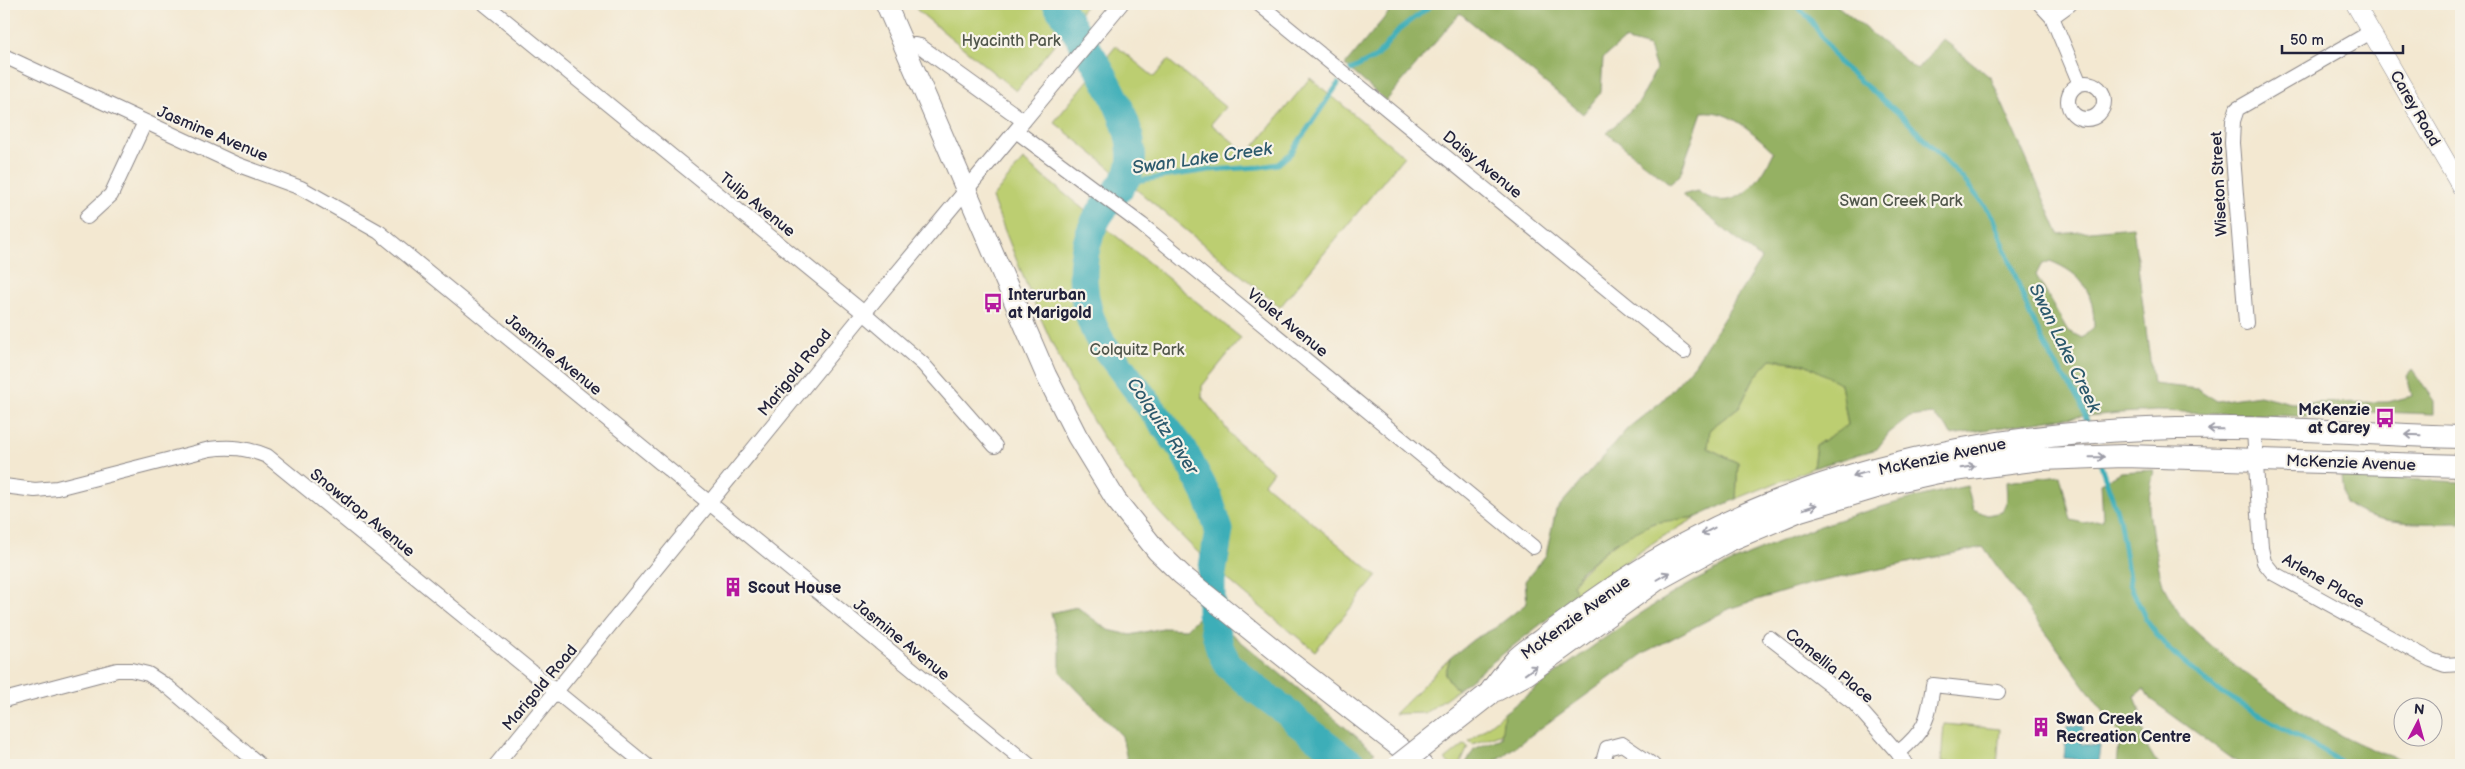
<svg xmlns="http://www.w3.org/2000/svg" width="2465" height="769" viewBox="0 0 2465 769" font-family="'Balsamiq Sans',sans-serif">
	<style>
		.green { fill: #bcce71; stroke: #6f7856 }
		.forest { fill: #95b163; stroke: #5c6a4f; fill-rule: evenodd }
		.water { fill: #3eaeb8; stroke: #30687a }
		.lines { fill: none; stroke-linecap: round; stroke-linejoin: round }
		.stream { stroke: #3eaeb8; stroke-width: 5 }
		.river { stroke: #3eaeb8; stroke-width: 29 }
		.minor-casing { stroke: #8a8586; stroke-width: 16 }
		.tertiary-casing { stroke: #8a8586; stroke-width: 19 }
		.secondary-casing { stroke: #8a8586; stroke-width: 22 }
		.primary-casing { stroke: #8a8586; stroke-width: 24 }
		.minor { stroke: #fff; stroke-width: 14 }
		.tertiary { stroke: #fff; stroke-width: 18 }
		.secondary { stroke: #fff; stroke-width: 20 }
		.primary { stroke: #fff; stroke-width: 22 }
		.primary-bridge-casing { stroke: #8a8586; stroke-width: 24; stroke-linecap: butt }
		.primary-bridge { stroke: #fff; stroke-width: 22 }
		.oneway { stroke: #9c9ca7 }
		.labels { text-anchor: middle; stroke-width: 4.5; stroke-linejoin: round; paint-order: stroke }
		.park-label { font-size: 16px; fill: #50564b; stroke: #f7f3e8 }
		.street-label { font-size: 16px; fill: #22223b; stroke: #f7f3e8 }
		.poi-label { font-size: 16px; font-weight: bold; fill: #22223b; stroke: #f7f3e8; text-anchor: start }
		.water-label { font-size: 18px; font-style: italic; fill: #2d5a6d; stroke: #f7f3e8 }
	</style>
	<rect width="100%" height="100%" fill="#f7f3e8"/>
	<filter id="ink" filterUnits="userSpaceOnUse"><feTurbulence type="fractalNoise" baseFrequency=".02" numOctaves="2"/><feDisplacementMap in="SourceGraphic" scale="10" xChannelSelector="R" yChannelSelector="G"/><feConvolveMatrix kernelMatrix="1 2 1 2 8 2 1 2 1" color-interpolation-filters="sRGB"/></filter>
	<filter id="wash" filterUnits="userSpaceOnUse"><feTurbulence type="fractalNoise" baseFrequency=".0096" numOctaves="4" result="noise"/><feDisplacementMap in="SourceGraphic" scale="20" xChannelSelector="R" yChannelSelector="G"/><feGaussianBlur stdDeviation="1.12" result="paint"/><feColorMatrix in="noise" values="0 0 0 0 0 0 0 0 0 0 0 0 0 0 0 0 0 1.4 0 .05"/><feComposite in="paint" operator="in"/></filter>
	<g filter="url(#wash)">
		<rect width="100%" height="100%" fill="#f3e8d1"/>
		<path class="green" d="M915,4H1087L1016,91L917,10Z
			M1116,46L1154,77L1168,60L1225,107L1211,124L1248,154L1310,78L1404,156L1280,307L1054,122Z
			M1023,160L1241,338L1202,386V397L1235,440L1273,471L1264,483L1377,576L1315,651C1260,607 1204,563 1157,510C1075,415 1037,312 992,198Z
			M1771,359L1805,364L1841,383L1848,426L1816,445L1813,468L1736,499L1738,463L1708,448L1710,429L1740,406L1754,378Z
			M1697,517L1657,540L1578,595L1572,585C1587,563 1628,529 1655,523C1668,519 1683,519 1697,517Z
			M1450,658L1445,675L1457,690L1425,713L1394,714Z
			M1504,713L1502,733L1473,744L1469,741Z
			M1944,724L2000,729L1997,765L1941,762Z
			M1465,744L1468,747L1460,765H1451L1445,760Z"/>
		<path class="forest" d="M1396,4H1835L1917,70L1943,39L1991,78L2059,234L2133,227L2153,384L2198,389L2217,401L2259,395L2291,403L2388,402L2412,396L2407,376L2412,370L2434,401V414L2379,412L2322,417L2157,411L2120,413L2055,419L1951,435L1946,426L1932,414L1910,417L1889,433L1877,449L1813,468L1816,445L1848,425L1841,384L1805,364L1771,359L1754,378L1740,406L1710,429L1708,448L1738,463L1736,499L1697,517L1653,523L1613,544L1582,570L1572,585L1578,595L1457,690L1445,675L1450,658L1474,639L1495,628L1527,603L1525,581L1546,555L1556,510L1628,428L1662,401L1695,364L1761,259L1682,195L1697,191C1734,217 1759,184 1774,152C1754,134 1731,109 1702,112L1680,175L1670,184L1607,133L1640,101L1656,69L1649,47L1624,40L1603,58L1601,92L1583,114L1460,13L1386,101L1345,65ZM2050,261C2083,274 2094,292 2094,327L2082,338L2068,331L2036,275L2041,265Z
			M2154,470C2152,481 2149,492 2149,504C2148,514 2160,581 2165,589C2171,600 2179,615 2188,624C2241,676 2363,765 2438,765H2241L2150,699L2144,688L2135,696L2141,715L2145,743L2158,765H2117L2120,734L1983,547L1809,584L1731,608L1644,653L1490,765H1465L1474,749L1501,738L1504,713C1566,666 1628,617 1697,580C1781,535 1874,505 1967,486L1973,509L1987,515L2002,512L2007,500L2006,482L2060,475L2071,520L2083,523L2103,520L2101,483L2121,472Z
			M2342,476L2461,482V523C2424,523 2375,527 2345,503Z
			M1077,607L1108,630L1131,635L1163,628L1186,629L1204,611L1375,752L1358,765H1128L1122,736L1060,672V649L1051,613Z"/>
		<path class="water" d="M2067,725L2083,726L2081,744L2100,746L2098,762L2064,758Z"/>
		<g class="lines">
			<path class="stream" d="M1794,4L1810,19L1840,64L1903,117L1963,179L1993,216L2030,315L2052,359L2080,401L2089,427
				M1351,70L1376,57L1399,30L1433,4
				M1122,183L1209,170L1260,167L1278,164L1291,153L1338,84
				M2100,463L2119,517L2130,584L2146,620L2168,649L2217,690L2347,765"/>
			<path class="river" d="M1057,4C1082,40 1138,119 1131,164C1128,184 1107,200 1097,218C1076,257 1080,305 1101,342L1183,450L1208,497L1219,530L1211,580V613L1220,649L1228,665L1253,687L1291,715L1298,723L1353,765"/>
		</g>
	</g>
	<g filter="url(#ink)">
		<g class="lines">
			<defs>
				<path id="minor" d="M485,4L864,313L923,364L995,446
					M1259,4L1684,352
					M2040,4L2052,17L2080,84
					M2052,17L2070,4
					M905,49L914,45L920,46L1024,121
					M4,56L236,164L301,188L379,232L1029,765
					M2068 101a18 18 0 1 1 36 0a18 18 0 1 1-36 0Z
					M1016,131L1142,225L1533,547
					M87,217L111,195L145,122
					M2246,323L2232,143L2233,121L2237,109L2371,32
					M2254,430L2261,548L2264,562L2273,573L2431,660L2445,665L2461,664
					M4,486L35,490L57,488L210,449C231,446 247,448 267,456L646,765
					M1770,638L1854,703L1898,753L1906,765
					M4,700L117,670H131L148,674L168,687L260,765
					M1898,753C1926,730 1928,720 1933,685L1998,692
					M496,765L864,313L1121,4
					M1602,765L1607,748L1622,744L1653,765"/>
				<path id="tertiary" d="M2355,4L2461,187"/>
				<path id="secondary" d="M886,4L1046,375L1077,436L1116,500L1157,551L1182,575L1290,662L1422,765"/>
				<path id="primary" d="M1496,690L1526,674L1656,580L1727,541L1800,510L1893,482L1938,472L2041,459L2124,456L2461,466
					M1489,694C1497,683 1506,671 1515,661C1523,652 1534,646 1544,638C1570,618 1597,598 1625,580C1778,478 1964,436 2147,429C2251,424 2357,434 2461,437"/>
			</defs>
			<use href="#minor" class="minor-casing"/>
			<use href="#tertiary" class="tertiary-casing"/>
			<use href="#secondary" class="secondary-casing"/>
			<use href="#primary" class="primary-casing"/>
			<use href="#minor" class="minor"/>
			<use href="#tertiary" class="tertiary"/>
			<use href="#secondary" class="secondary"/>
			<use href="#primary" class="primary"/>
			<defs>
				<path id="primary-bridge" d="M1399,765L1489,694"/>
			</defs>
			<use href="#primary-bridge" class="primary-bridge-casing"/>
			<use href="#primary-bridge" class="primary-bridge"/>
		</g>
		<defs><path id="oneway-shaft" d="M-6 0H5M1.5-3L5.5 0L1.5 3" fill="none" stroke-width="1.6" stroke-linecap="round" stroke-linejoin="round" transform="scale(1.25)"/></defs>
		<g class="oneway">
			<use href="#oneway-shaft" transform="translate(2215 429) rotate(-179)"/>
			<use href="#oneway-shaft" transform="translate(2413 435) rotate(-178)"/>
			<use href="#oneway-shaft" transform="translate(2097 457) rotate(-1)"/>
			<use href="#oneway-shaft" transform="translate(1968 467) rotate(-9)"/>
			<use href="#oneway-shaft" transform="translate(1860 474) rotate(165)"/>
			<use href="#oneway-shaft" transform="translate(1810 507) rotate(-18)"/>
			<use href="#oneway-shaft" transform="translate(1708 531) rotate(153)"/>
			<use href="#oneway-shaft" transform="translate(1663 576) rotate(-30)"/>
			<use href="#oneway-shaft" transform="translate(1531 670) rotate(-36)"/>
		</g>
	</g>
	<defs>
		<symbol id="bus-bare" viewBox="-9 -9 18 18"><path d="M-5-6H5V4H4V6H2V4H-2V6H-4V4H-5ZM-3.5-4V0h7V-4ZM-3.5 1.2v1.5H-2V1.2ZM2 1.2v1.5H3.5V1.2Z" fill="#b5179e" stroke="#f7f3e8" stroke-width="2.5" paint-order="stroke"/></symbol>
		<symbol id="building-bare" viewBox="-9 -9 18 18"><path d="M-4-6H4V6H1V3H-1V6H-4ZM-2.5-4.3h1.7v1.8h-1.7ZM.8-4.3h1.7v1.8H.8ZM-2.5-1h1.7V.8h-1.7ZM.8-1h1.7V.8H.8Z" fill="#b5179e" stroke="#f7f3e8" stroke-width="2.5" paint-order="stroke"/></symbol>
	</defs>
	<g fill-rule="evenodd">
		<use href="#bus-bare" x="979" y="289" width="28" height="28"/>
		<use href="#bus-bare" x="2371" y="404" width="28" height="28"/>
		<use href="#building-bare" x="719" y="573" width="28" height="28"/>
		<use href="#building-bare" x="2027" y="713" width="28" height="28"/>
	</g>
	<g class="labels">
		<g class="park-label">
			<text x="1011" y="46">Hyacinth Park</text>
			<text x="1901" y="206">Swan Creek Park</text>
			<text x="1137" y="355">Colquitz Park</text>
		</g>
		<g class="street-label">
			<text transform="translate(2416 108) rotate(60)" y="6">Carey Road</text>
			<text transform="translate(213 133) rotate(23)" y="6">Jasmine Avenue</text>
			<text transform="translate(1483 164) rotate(39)" y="6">Daisy Avenue</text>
			<text transform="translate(2218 184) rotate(-93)" y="6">Wiseton Street</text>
			<text transform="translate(758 204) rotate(39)" y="6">Tulip Avenue</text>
			<text transform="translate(1288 322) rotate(39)" y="6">Violet Avenue</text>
			<text transform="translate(554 354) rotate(39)" y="6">Jasmine Avenue</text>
			<text transform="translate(794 372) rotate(-51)" y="6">Marigold Road</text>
			<text transform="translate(1942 456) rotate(-12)" y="6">McKenzie Avenue</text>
			<text transform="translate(2351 462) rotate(2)" y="6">McKenzie Avenue</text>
			<text transform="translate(363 512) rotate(39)" y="6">Snowdrop Avenue</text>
			<text transform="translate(2324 580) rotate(30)" y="6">Arlene Place</text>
			<text transform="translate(1575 617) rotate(-36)" y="6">McKenzie Avenue</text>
			<text transform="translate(902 639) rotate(39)" y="6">Jasmine Avenue</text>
			<text transform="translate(1830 665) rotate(39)" y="6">Camellia Place</text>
			<text transform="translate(539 687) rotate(-50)" y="6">Marigold Road</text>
		</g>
		<g class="poi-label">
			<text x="1008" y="300">Interurban<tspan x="1008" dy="18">at Marigold</tspan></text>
			<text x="2370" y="415" text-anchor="end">McKenzie<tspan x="2370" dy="18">at Carey</tspan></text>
			<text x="748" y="593">Scout House</text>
			<text x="2056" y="724">Swan Creek<tspan x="2056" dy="18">Recreation Centre</tspan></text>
		</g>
		<g class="water-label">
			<text transform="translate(1202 158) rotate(-8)" y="6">Swan Lake Creek</text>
			<text transform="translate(2065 348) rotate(64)" y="6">Swan Lake Creek</text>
			<text transform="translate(1163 426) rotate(56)" y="6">Colquitz River</text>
		</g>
	</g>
	<rect width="2465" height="769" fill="none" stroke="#f7f3e8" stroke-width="20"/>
	<g transform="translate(2418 722) rotate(6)"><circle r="24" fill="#f7f3e8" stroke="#a29fa3"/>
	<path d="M0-4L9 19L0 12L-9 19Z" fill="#b5179e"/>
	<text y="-8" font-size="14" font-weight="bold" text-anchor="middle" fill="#22223b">N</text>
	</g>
	<path d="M2282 45v8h121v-8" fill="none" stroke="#22223b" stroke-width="2.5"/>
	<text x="2290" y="45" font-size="15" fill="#22223b" stroke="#f7f3e8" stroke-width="4" paint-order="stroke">50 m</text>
</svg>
